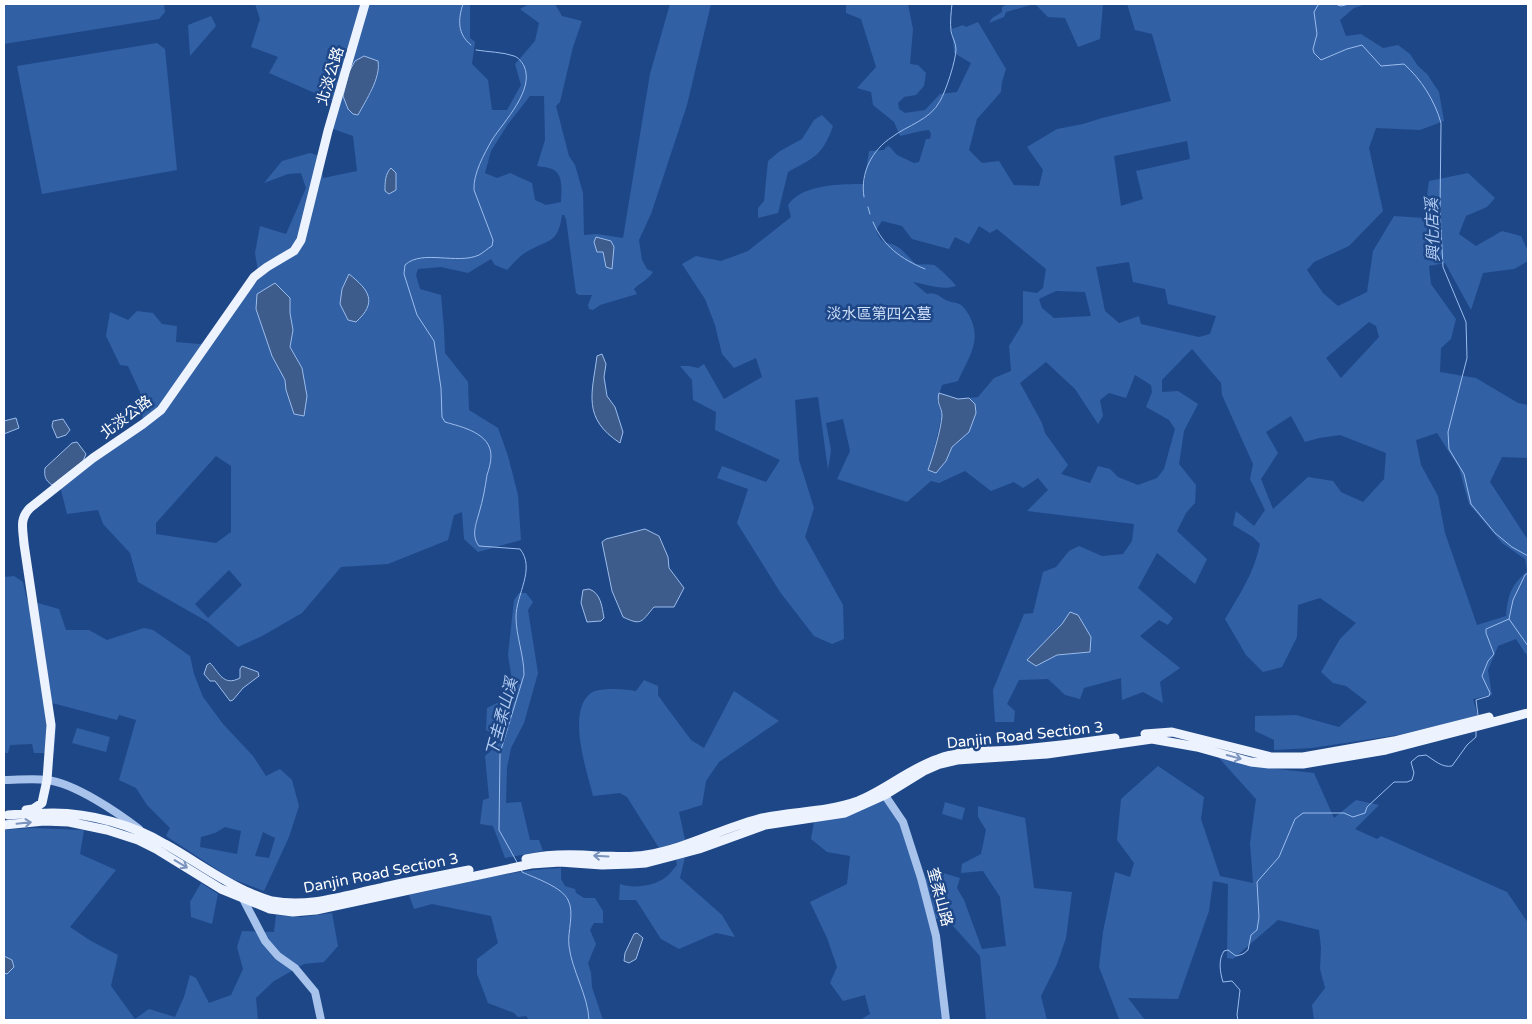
<svg xmlns="http://www.w3.org/2000/svg" width="1532" height="1024" viewBox="0 0 1532 1024" font-family="'Varela Round','Noto Sans TC',sans-serif">
	<style>
		.green { fill: #3160a5; fill-rule: evenodd }
		.water { fill: #3d5b8b; stroke: #9bbded }
		.lines { fill: none; stroke-linecap: round; stroke-linejoin: round }
		.stream { stroke: #9bbded; stroke-width: 1 }
		.tertiary { stroke: #a8c3eb; stroke-width: 8 }
		.primary { stroke: #ecf2fe; stroke-width: 9 }
		.oneway { stroke: #7b94bd }
		.labels { text-anchor: middle; stroke-width: 5; stroke-linejoin: round; paint-order: stroke }
		.street-label { font-size: 15px; fill: #fff; stroke: #1e4788 }
		.park-label { font-size: 15px; fill: #cddef8; stroke: #1e4788 }
		.water-label { font-size: 16px; font-style: italic; fill: #b3cdf2; stroke: #1e4788 }
	</style>
	<rect width="100%" height="100%" fill="#1e4788"/>
	<path class="green" d="M4,4H164L165,12L159,19L4,44Z
		M255,4H470V38L475,42L472,64L488,80L492,110H507L521,85L515,64L535,41L539,23L520,9L529,4H555L562,16L582,21L573,47L560,102L556,106L569,156L575,165L583,193L584,235L597,234L623,238L650,74L670,4H711L687,105L651,214L639,240L642,260L647,269L653,272C648,280 641,282 634,289L637,294L600,305L593,310L589,309L588,305L592,295H579L576,293L566,219L564,215H562C558,243 550,239 528,251C520,255 513,264 507,270L495,265L491,259L468,273L441,267L418,269L416,275L420,289L441,295L444,329L445,353L468,382L469,410L498,428L508,456L518,495L521,540L478,552L464,539L462,512L454,515L448,540L388,564L341,567L302,613L262,636L238,647L208,622L138,582L130,553L103,524L98,510L67,514L59,482L143,423L140,392L128,366L120,365L106,336L110,312L128,320L137,311L153,313L162,324L177,326L176,342L199,344L211,342L259,278L255,253L260,226L286,234L306,188L301,173L288,174L264,183L282,161L310,153L320,156L323,178L357,171L353,136L325,126L333,101L269,73L278,57L251,47L260,19ZM374,81L372,91L358,115L353,114ZM530,96H544L545,140L537,166C542,167 549,167 554,170C564,176 561,193 561,202L546,205L535,200L532,183L510,173L497,178L485,173L491,151L508,124ZM290,298V313L293,330L290,347L302,368L286,390L285,380L256,309ZM216,456L231,466V532L216,543L156,534V523ZM229,570L242,585L208,618L195,604Z
		M846,4H908L913,29L910,64L918,65L926,73L924,86L916,95L904,97L898,103L899,109L905,113L925,110L940,94L957,92L971,63L954,53L952,29L963,25L966,27L978,22L1006,69L1002,82L1001,92L977,119L969,150L982,163L999,161L1014,185L1039,186L1043,170L1027,147L1057,129L1083,124L1102,118L1171,101L1152,34L1135,30L1127,4H1366L1354,8L1340,20L1346,36L1361,34L1383,48L1398,45L1410,54L1418,66L1427,74L1439,92L1444,121L1420,130L1376,128L1369,148L1383,211L1349,246L1314,262L1307,270L1323,293L1338,306L1367,292L1373,251L1394,216L1424,218L1429,181L1468,173L1495,198L1487,207L1466,216L1459,234L1476,246L1502,231L1521,236L1528,251V261L1514,269L1483,273L1471,310L1445,263L1429,266L1431,284L1456,319L1451,339L1441,348L1440,372L1476,378L1518,403L1528,405V458L1502,457L1490,482L1528,540V655L1525,653L1516,639L1498,646L1488,670L1492,695L1473,699L1478,716L1398,735L1312,748L1274,750V740L1255,731V716L1296,715L1339,727L1367,702L1346,686L1333,683L1321,672L1340,639L1356,623L1320,598L1298,605L1297,637L1282,667L1263,672L1246,655L1225,619C1240,594 1254,573 1260,544L1253,537L1233,525L1236,511L1254,526L1265,510L1250,479L1253,464L1222,395L1221,383L1192,349L1162,380V392L1178,391L1198,404L1184,431L1179,464L1196,485L1195,503L1186,513L1177,531L1207,559L1195,584L1157,553L1138,588L1173,618L1168,625L1159,620L1140,636L1180,668L1160,682L1163,703L1143,692L1122,700L1121,678L1084,688L1080,699L1065,695L1048,679L1019,680L1007,704L1015,711L1014,722H995L993,690L1024,614L1033,613L1043,572L1056,567L1069,551L1079,546L1102,556L1123,554L1132,541L1134,524L1027,511L1048,490L1038,478L1023,488L1014,482L991,491L965,471L939,483L931,481L907,502L837,479L850,451L843,419L826,423L831,450L828,470L818,397L795,400L799,460L814,508L805,537L843,605L844,639L832,644L814,636L780,592L737,523L748,489L717,478L722,466L766,482L780,460L715,430L716,412L693,400L692,380L680,366H689L698,368L704,364L724,399L762,377L756,358L734,368L722,354L715,325L705,299L682,264L696,256L721,261L748,251L791,217L788,205C802,184 841,184 864,184L869,151L884,150L886,147L889,146L897,155L914,163L919,162L926,139H930L931,134L929,130L921,131L900,136L894,122L873,105L871,92L857,88L876,67L861,19L846,13ZM1187,141L1190,159L1136,171L1143,199L1121,206L1114,156ZM882,221L902,226L912,239L949,249L955,237L969,244L979,226L990,233L997,229L1046,269L1043,288L1037,293L1023,291V323L1009,346L1011,371L994,378L978,397L969,398L975,404L969,432L952,447L946,461L936,473L928,470L933,455L942,414L937,401L942,385L958,381C968,358 983,341 969,315C967,312 963,305 959,304C956,302 952,303 948,301C938,297 939,292 927,294L913,282C926,284 942,291 956,286C954,282 938,267 934,265C928,264 922,265 916,264C910,259 904,251 898,247C887,240 882,247 876,230ZM1129,262L1133,282L1165,289L1168,304L1216,316L1210,334L1199,337L1141,324L1139,316L1119,323L1105,311L1096,267ZM1056,291L1085,292L1091,316L1054,318L1042,308L1039,299ZM1369,322L1376,326L1379,337L1341,378L1326,358ZM1046,362L1075,389L1098,424L1103,416L1100,400L1109,393L1126,398L1135,375L1151,385L1152,392L1146,407L1169,420L1175,429L1164,469L1157,478L1138,485L1118,477L1110,469L1098,466L1090,483L1061,474L1068,465L1045,433L1042,423L1020,383ZM1291,416L1305,442L1319,438L1340,435L1386,453L1384,479L1363,502L1341,492L1333,481L1308,477L1273,509L1261,479L1278,453L1266,432ZM1437,433L1459,468L1469,504L1502,543L1525,559L1527,571C1511,586 1508,594 1506,616L1477,625L1445,533L1438,496L1421,465L1416,440ZM1070,612L1090,652L1057,655L1062,624Z
		M1008,4H1034L1006,12L1004,17L989,23L992,18L1002,12V7Z
		M1035,4H1103L1100,39L1078,47L1065,18L1048,17Z
		M211,16L216,26L190,56L188,25Z
		M157,43L165,49L177,170L42,194L17,66Z
		M822,115L833,126C822,156 815,157 788,172L778,213L758,218V208L764,201L768,161L780,151L802,139L814,120Z
		M14,576L23,582L27,600L59,609L66,630H89L107,640L144,628L153,630L190,656L194,674L203,697L223,724L253,756L266,776L280,769L292,780L299,806L289,837L264,891L230,878L166,836L170,828L147,805L136,788L119,780L136,720L119,715L117,720L52,703L56,728L54,753H34L32,744L10,745L8,753H4V577ZM225,827L241,831L237,854L200,847L201,837L215,833ZM263,832L275,838L269,858L255,856Z
		M519,593H526L533,602L528,610L538,673L524,723L511,748L507,768L506,803L521,802L530,840H539L543,851L505,858L493,826L480,824L483,800L489,798L485,756L494,748V734L486,730L487,708L499,702L513,686L508,655L514,600Z
		M644,680L658,686V695L665,705L691,740L704,748L734,691L779,721L719,762L706,781L702,805L679,812L685,840L659,848L627,797L620,793L593,796C587,771 566,711 591,693C599,687 626,689 636,691Z
		M77,728L110,737L106,752L72,743Z
		M1218,757L1267,768L1314,773L1334,818L1356,800L1379,805L1355,829L1377,839L1381,836L1507,892L1528,923V1020H1314L1312,1005L1325,988L1320,969L1321,948L1319,930L1278,920L1233,959L1227,958L1228,884L1213,881L1209,911L1178,999L1128,998L1145,1020H1118L1119,1019L1099,967L1103,932L1115,872L1130,877L1134,863L1117,840L1121,799L1158,766L1204,797L1201,819L1220,876L1253,883L1250,843L1256,799Z
		M883,799L902,821L921,879L943,873L960,878L957,888L964,900L982,949L1006,946L1000,897L983,871L961,873L962,864L981,854L986,830L978,817V806L1025,818L1034,888L1072,892L1066,938L1057,964L1041,996L1047,1020H986L980,956L945,917L931,920L943,1020H860L870,1014L865,995L843,1001L830,983L837,967L827,938L810,902L847,884L850,856L827,852L811,839L814,822Z
		M945,802L965,808L962,820L942,814Z
		M31,828L84,830L80,854L116,870L70,927L91,941L118,955L111,986L135,1019L149,1009L175,1017L184,997L190,975L196,978L209,1003L231,995L243,969L237,947L242,931L274,932L276,915L301,917L332,913L338,946L324,962L304,964L274,981L256,998L258,1020H4V830Z
		M685,857L680,878L722,915L735,937L716,933L679,949L661,939L636,900H619L620,884C633,889 655,886 666,877C670,874 673,869 677,865L676,860Z
		M561,868V879L565,886L575,889L576,893L584,898H595L603,911V923H594L590,930L596,944L588,963L591,973L592,987L603,1020H529L526,1016L518,1017L514,1013L488,1003L477,974V959L498,943L491,916L432,904L414,909L409,895C459,884 510,870 561,868Z
		M201,883L218,894L212,924L191,917L190,902Z"/>
	<path class="water" d="M364,56L378,61C381,78 366,100 358,115L353,114L348,109L343,96L349,72L355,61Z
		M391,168L396,173V190L389,194L385,191C385,182 385,174 391,168Z
		M596,237L611,241L614,247L612,269L606,267L603,252H597L594,242Z
		M349,274C369,290 378,302 356,322L348,320L340,304L342,289Z
		M275,283L290,298V313L293,330L290,347L302,368L307,396L304,416L294,414L286,390L285,380L272,356L256,309L257,294Z
		M602,354L606,364L604,377L607,396L615,407L623,432L620,443C582,418 592,394 597,356Z
		M939,393L958,399L969,398L975,404L976,413L969,432L952,447L946,461L936,473L928,470C933,457 941,429 942,416C942,406 936,405 939,393Z
		M16,418L19,428L4,434V421Z
		M63,419L70,430L66,435L57,438L52,426L53,421Z
		M77,442L86,454L83,461L52,485C45,480 44,476 45,468L72,443Z
		M645,529L659,536L668,557L669,568L684,588L674,607H654C641,622 642,626 623,617L612,591L602,542L606,539Z
		M589,589C601,593 602,607 604,618L601,621L587,622L581,603L583,590Z
		M1070,612L1078,615L1091,637L1090,652L1057,655L1036,666L1027,660L1062,624Z
		M210,663C219,672 223,687 240,678V669L242,666L258,672L259,676L243,688L233,700L230,701L215,681H210L204,674L207,665Z
		M637,933L643,938L636,959L629,963L624,961L625,953L634,934Z
		M4,956L12,960L14,967L7,974L4,973Z"/>
	<g class="lines">
		<path class="stream" d="M463,4C458,19 457,34 471,45
			M1320,4L1318,5L1314,12L1317,34L1313,49L1314,53L1321,60L1347,49L1362,45L1381,66L1404,64C1421,79 1435,101 1441,123L1440,210L1443,267L1466,322L1467,358L1448,432L1449,449L1464,474L1471,504L1495,533L1512,547L1528,556
			M1335,4L1341,6L1349,4
			M476,50C488,52 503,52 514,56C518,57 522,62 524,66C535,90 504,121 492,140C484,154 473,174 474,190L493,240L492,246C488,248 483,253 479,255C457,265 422,249 405,265L404,274L417,315L434,341L441,388L442,417L445,422C462,427 491,433 491,456C491,462 489,469 487,475C485,488 483,500 479,513C476,524 471,536 479,546L520,549C536,569 516,594 516,617C516,636 524,655 524,675L500,753L499,830L518,864
			M864,197C860,173 872,150 892,137C908,125 930,120 940,101C946,91 956,60 956,49C956,43 952,37 951,31C950,22 951,13 952,4
			M868,207L870,214
			M873,222C883,246 901,259 925,269
			M1528,573L1525,575L1513,600L1509,619L1528,646
			M1478,715L1476,700L1489,696L1490,693L1482,676L1488,661L1494,654L1486,633V629L1509,619
			M521,869L522,872C535,878 562,887 568,900C575,913 567,932 569,946C572,971 588,995 589,1020
			M1238,1020L1237,1015L1240,990L1232,981L1223,982C1220,972 1218,960 1224,951L1228,950L1236,956L1243,954L1248,950L1251,935L1257,930L1259,917L1257,882L1279,857L1295,819L1303,813H1344L1353,817L1365,813L1367,807L1394,782H1407L1412,780L1414,773L1411,762L1418,756L1426,755C1434,760 1442,768 1452,766L1467,745L1476,737V729"/>
		<path class="tertiary" d="M4,780C18,780 33,778 47,780C74,783 117,812 139,829
			M882,791L903,822L921,878L936,936L946,1020
			M242,894V897L265,941L278,956L295,968L315,992L321,1020"/>
		<path class="primary" d="M1145,734L1172,732L1271,757H1303L1394,741L1489,717
			M26,810L33,809L42,803L47,780L51,725L24,544C23,529 19,519 30,508L93,458L143,424L161,410L254,277L267,267L294,251L301,240L328,131L365,4
			M8,815C23,814 38,813 53,813C91,813 133,825 165,844C194,860 220,880 250,893C257,896 264,899 272,901C309,908 343,896 380,888C409,881 439,876 469,870
			M4,825L44,821L69,822L107,830L138,840L156,849L221,889L270,909L293,912L316,910L531,864L560,862L602,865L631,864L646,863L669,857L699,849L765,825L845,813L885,795L924,771L940,764L957,760L1047,754L1152,739L1197,747L1251,762L1269,764H1303L1386,750L1528,713
			M526,859C549,854 573,854 597,856C614,856 630,858 646,855C685,849 720,829 758,819C791,811 825,813 858,801C886,790 910,768 938,759C961,750 989,752 1013,750C1047,747 1081,743 1115,738"/>
	</g>
	<defs><path id="oneway-shaft" d="M-6 0H5M1.5-3L5.5 0L1.5 3" fill="none" stroke-width="1.6" stroke-linecap="round" stroke-linejoin="round" transform="scale(1.25)"/></defs>
	<g class="oneway">
		<use href="#oneway-shaft" transform="translate(1234 757) rotate(15)"/>
		<use href="#oneway-shaft" transform="translate(24 823) rotate(-6)"/>
		<use href="#oneway-shaft" transform="translate(601 856) rotate(-177)"/>
		<use href="#oneway-shaft" transform="translate(181 864) rotate(31)"/>
	</g>
	<g class="labels">
		<g class="street-label">
			<text transform="translate(330 76) rotate(-73)" y="5">北淡公路</text>
			<text transform="translate(126 417) rotate(-37)" y="5">北淡公路</text>
			<text transform="translate(1025 735) rotate(-6)" y="5">Danjin Road Section 3</text>
			<text transform="translate(381 873) rotate(-11)" y="5">Danjin Road Section 3</text>
			<text transform="translate(940 897) rotate(75)" y="5">奎柔山路</text>
		</g>
		<g class="park-label">
			<text x="879" y="319">淡水區第四公墓</text>
		</g>
		<g class="water-label">
			<text transform="translate(1432 230) rotate(-92)" y="6">興化店溪</text>
			<text transform="translate(501 717) rotate(-75)" y="6">下圭柔山溪</text>
		</g>
	</g>
	<rect width="1532" height="1024" fill="none" stroke="#ffffff" stroke-width="10"/>
</svg>
